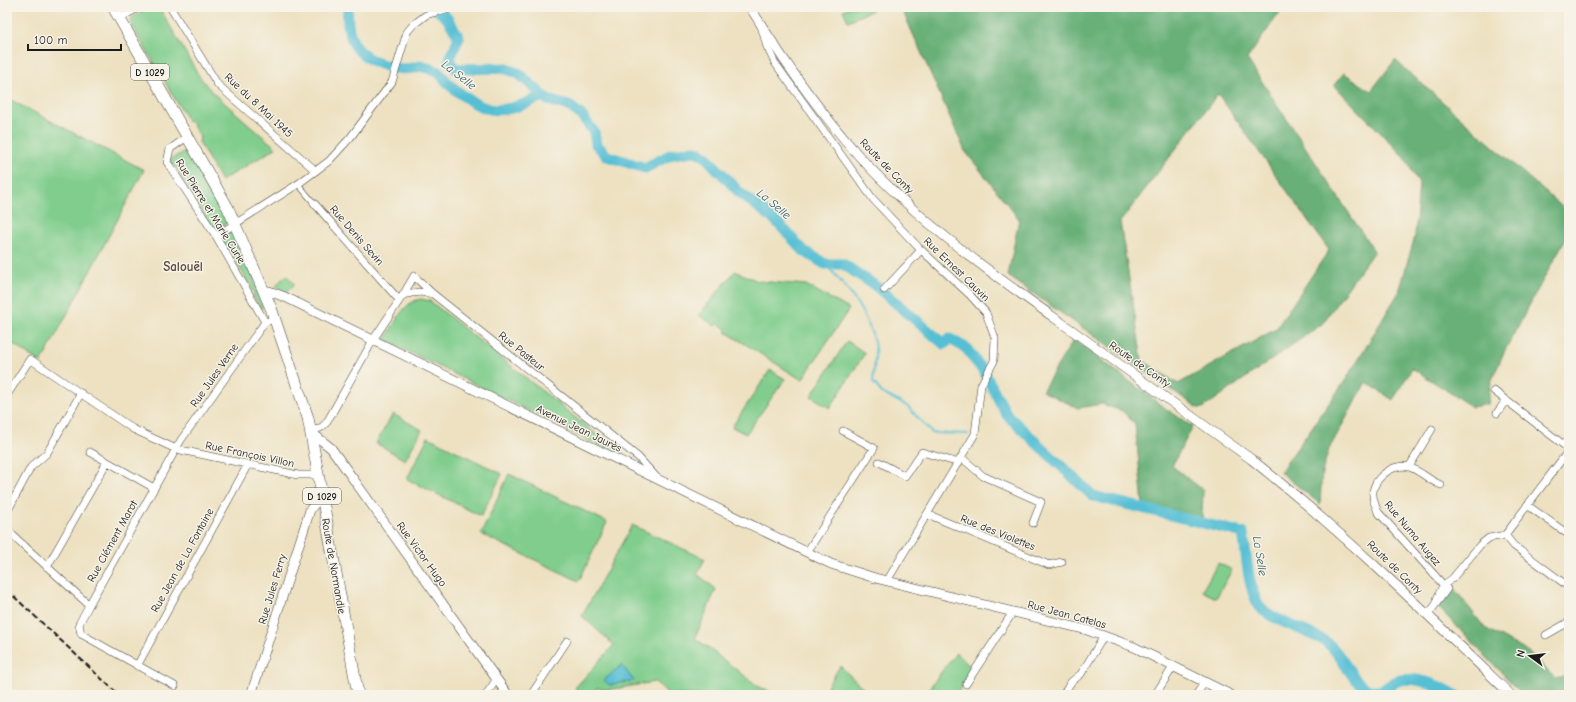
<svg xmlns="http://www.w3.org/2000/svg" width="1576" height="702" viewBox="0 0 1576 702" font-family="'Comic Neue',sans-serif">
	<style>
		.green { fill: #80cd8d; stroke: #4e7454 }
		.forest { fill: #68b078; stroke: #42664a; fill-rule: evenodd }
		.water { fill: #57bfd4; stroke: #3a6e78 }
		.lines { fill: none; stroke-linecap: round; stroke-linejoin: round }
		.stream { stroke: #57bfd4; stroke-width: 2 }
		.river { stroke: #57bfd4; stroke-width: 11 }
		.pedestrian-casing { stroke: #3b3a35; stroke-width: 6 }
		.minor-casing { stroke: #3b3a35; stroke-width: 8 }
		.tertiary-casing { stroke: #3b3a35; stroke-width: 10 }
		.primary-casing { stroke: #3b3a35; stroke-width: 12 }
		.pedestrian { stroke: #fff; stroke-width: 5 }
		.minor { stroke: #fff; stroke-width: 7 }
		.tertiary { stroke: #fff; stroke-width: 9 }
		.primary { stroke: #fff; stroke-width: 11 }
		.rail { stroke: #1c1c1c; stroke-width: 2; stroke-dasharray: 6 3; stroke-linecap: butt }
		.labels { text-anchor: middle; stroke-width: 3; stroke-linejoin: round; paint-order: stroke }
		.shield { fill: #f7f3e8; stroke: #5e5c59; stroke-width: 1 }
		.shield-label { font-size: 10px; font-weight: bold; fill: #1c1c1c }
		.street-label { font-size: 11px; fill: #1c1c1c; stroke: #f7f3e8 }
		.water-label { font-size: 12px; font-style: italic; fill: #345d66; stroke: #f7f3e8 }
		.quarter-label { font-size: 13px; font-weight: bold; fill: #5d4738; stroke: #f7f3e8 }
	</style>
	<rect width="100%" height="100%" fill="#f7f3e8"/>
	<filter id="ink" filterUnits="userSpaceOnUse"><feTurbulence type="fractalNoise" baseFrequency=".025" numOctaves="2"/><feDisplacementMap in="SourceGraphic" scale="8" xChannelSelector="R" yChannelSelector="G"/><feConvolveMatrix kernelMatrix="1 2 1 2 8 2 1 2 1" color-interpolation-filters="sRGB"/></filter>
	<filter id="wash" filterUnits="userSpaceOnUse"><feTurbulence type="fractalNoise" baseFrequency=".012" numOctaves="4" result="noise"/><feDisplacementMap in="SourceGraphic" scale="16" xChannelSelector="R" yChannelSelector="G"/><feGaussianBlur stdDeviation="0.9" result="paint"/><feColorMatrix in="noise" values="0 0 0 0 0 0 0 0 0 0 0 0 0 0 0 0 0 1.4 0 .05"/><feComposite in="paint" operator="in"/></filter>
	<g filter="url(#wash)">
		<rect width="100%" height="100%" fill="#ede1c1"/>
		<path class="green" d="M149,7H159L199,76L212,92L276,148L221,181L199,142L200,137L191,122L188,121L131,24L132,18Z
			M849,7H872L873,10L848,21L843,10Z
			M7,98L144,170L41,363L7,340Z
			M187,151L194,164L196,163L227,217L225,225L214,229L210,225L175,166H173L170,159Z
			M229,233L234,234L251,271L263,308H260L253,295L254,293L235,259H232L221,243L222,238Z
			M735,271L758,281L806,285L849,309L802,380L726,332L728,330L717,323L715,326L699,315Z
			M287,276L294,283V285L286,293L276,286L284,277Z
			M421,299L430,301L616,450L617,448L623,453L621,456L385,340C394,326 402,302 421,299Z
			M847,341L865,353L830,408L811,396Z
			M770,370L785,379L746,434L732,427Z
			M393,414L422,430L405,460L376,443Z
			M428,437L502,474L481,516L407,479Z
			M509,474L607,522L579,581L481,534Z
			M632,525L705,559L697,574L716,589L695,638L759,687L778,695H670L655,682L607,690L596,688L593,695H582L575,688L614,645L582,616Z
			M1218,563L1232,570L1216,598L1202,591Z
			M956,653L972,668L957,695H924Z
			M840,666L870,695H822Z"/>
		<path class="forest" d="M901,7H1280L1282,9L1247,59L1374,251L1322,324L1203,408H1198L1008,276L1019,219L965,151ZM1218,94L1329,250L1276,329L1178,384L1142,360L1120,222Z
			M1395,60L1569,213V232L1504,352L1491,382L1488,404L1472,407L1412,368L1393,400L1366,382L1329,449L1322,472L1320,504L1280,472L1347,378L1399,292L1415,236L1419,184L1405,158L1334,85L1344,73L1371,91Z
			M1074,339L1166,409L1193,426L1172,466L1203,490L1202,521L1143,505L1135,424L1122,411L1102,404L1078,408L1042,391Z
			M1453,587L1485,628L1530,653L1555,678L1569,675V695H1523L1438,607Z"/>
		<path class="water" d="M622,665L634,681L609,685L604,680Z"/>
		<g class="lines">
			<path class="stream" d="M435,8L436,7
				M825,264C846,285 871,317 875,348C876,359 873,371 873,382L882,393L907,406L932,433L968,434"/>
			<path class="river" d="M348,7C347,19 348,33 354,44C365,63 400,74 420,66C426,68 433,69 438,72C443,76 446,82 451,86C488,117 500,115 543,96
				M434,7L447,18L459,37L449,61L456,69L503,68L518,73L548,100L569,106L581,115L594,132L596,144L607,156L645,168L672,154L695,151L704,155L740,193L775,220L804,251L825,264H843L877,287L944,344L950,339L966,348L984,372L1007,415L1093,496L1243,533C1247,556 1247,585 1259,606C1266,618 1311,632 1326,642C1344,654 1351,686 1373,691C1383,693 1388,685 1395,682C1412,674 1441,686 1455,695"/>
		</g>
	</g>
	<g filter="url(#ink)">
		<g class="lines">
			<defs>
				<path id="pedestrian" d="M298,184L314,203"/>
				<path id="minor" d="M170,7L218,85L316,171
					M120,18L140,7
					M762,29L767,47L775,63L873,199L919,248L970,295L986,313L995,338L994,361L981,385L975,434L887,581
					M187,137L170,149L167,162L216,236L265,322
					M314,203L399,300
					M216,236L298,184L329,161L350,138L392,82L407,32L413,25L426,15L454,7
					M884,290L921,250
					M403,295L414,276L433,294
					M1494,391L1569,449
					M7,395L30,359L133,429L176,449L298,475H319
					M1497,413L1506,400
					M311,432L322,427L327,422L373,340L403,295C413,292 422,291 433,294L638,457L658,479
					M90,452L154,488
					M962,458L983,476L1041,502L1033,523
					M879,462L905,476L922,452L959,463
					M1409,467L1432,429
					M1527,505L1569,535
					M7,512L31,467L47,453L81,393
					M927,514L1049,565L1062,562
					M7,530L89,605L181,440L265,322L275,319
					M1505,535L1569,450
					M1505,535L1514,546L1569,587
					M807,552L874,448L843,431
					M47,567L107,462
					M1437,599L1443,585L1452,579L1480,545L1489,538L1505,535
					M89,605L79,624L81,634L175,686
					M1428,615L1447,589L1378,512C1375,505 1372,498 1373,491C1376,476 1394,463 1409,467C1419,470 1430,481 1441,485
					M1546,635L1569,622
					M137,666L247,466
					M966,684L1013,612
					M486,695L496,680
					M531,695L567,641
					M1063,695L1071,682L1081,674L1104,636
					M1155,695L1173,667
					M1196,695L1205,682"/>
				<path id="tertiary" d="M750,7C782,59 818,110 859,156C918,221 988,271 1059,321C1123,367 1187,413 1251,459C1343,532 1427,614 1511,695
					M264,292L269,291L285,297L831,564L875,578L1087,630L1134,647L1231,695
					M311,432L331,448L508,695
					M251,695L310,510L322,494"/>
				<path id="primary" d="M113,7L228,208L271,308L308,418L358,695"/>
			</defs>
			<use href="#pedestrian" class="pedestrian-casing"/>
			<use href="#minor" class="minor-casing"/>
			<use href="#tertiary" class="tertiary-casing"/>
			<use href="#primary" class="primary-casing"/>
			<use href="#pedestrian" class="pedestrian"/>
			<use href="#minor" class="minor"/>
			<use href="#tertiary" class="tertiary"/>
			<use href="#primary" class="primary"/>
			<path class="rail" d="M7,590L119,695"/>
		</g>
	</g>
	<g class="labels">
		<g class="shield">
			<rect x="131" y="64" width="38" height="16" rx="3"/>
			<rect x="303" y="488" width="38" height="16" rx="3"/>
		</g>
		<g class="shield-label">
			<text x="150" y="76">D 1029</text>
			<text x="322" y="500">D 1029</text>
		</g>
		<g class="street-label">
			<text transform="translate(259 105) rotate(43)" y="4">Rue du 8 Mai 1945</text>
			<text transform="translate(887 166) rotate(46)" y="4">Route de Conty</text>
			<text transform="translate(211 211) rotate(58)" y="4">Rue Pierre et Marie Curie</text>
			<text transform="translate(357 235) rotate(49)" y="4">Rue Denis Sevin</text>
			<text transform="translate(957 269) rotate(44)" y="4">Rue Ernest Cauvin</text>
			<text transform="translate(522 351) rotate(39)" y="4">Rue Pasteur</text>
			<text transform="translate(1140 364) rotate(35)" y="4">Route de Conty</text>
			<text transform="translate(214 375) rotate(-55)" y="4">Rue Jules Verne</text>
			<text transform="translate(579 428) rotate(26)" y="4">Avenue Jean Jaurès</text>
			<text transform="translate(250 454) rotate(12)" y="4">Rue François Villon</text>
			<text transform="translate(998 532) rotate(22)" y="4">Rue des Violettes</text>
			<text transform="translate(1413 533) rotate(50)" y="4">Rue Numa Augez</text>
			<text transform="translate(112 541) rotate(-61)" y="4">Rue Clément Marot</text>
			<text transform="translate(422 554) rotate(54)" y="4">Rue Victor Hugo</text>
			<text transform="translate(182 560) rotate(-61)" y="4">Rue Jean de La Fontaine</text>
			<text transform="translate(334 566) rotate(80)" y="4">Route de Normandie</text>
			<text transform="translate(1395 567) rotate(44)" y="4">Route de Conty</text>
			<text transform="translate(272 589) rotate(-73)" y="4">Rue Jules Ferry</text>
			<text transform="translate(1067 614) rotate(15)" y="4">Rue Jean Catelas</text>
		</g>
		<g class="water-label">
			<text transform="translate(459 75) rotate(38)" y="4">La Selle</text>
			<text transform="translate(774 204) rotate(40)" y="4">La Selle</text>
			<text transform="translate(1260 556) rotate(81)" y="4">La Selle</text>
		</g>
		<g class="quarter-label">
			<text x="183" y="271">Salouël</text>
		</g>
	</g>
	<rect width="1576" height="702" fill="none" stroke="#f7f3e8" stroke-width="24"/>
	<g transform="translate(1530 656) rotate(285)" stroke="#f7f3e8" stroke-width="3" paint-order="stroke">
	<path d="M0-3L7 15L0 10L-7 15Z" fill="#1c1c1c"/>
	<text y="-6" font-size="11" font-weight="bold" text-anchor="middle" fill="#1c1c1c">N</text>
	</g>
	<path d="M28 44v6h93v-6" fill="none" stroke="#1c1c1c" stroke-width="2"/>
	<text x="34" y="44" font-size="12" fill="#1c1c1c" stroke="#f7f3e8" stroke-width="3" paint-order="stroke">100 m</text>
</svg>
